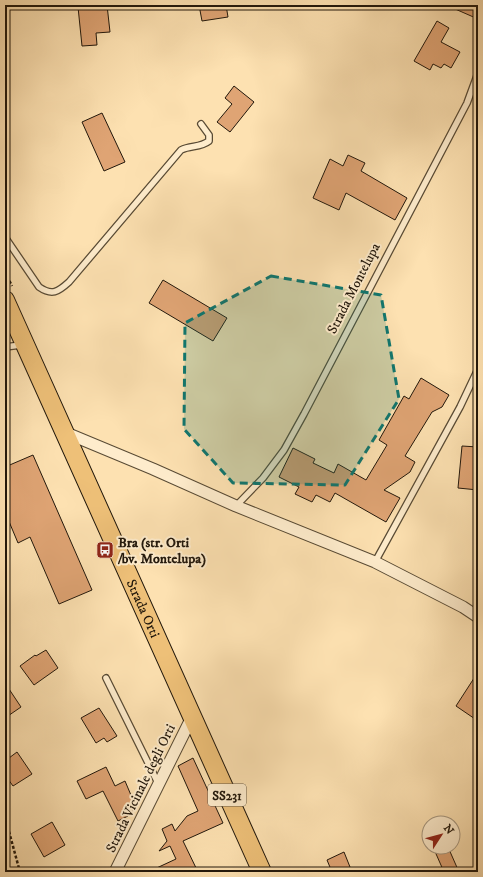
<svg xmlns="http://www.w3.org/2000/svg" width="483" height="877" viewBox="0 0 483 877" font-family="'IM FELL DW Pica',serif">
	<style>
		.building { fill: #dfa474; stroke: #21170b }
		.lines { fill: none; stroke-linecap: round; stroke-linejoin: round }
		.lane-casing { stroke: #584a34; stroke-width: 8 }
		.street-casing { stroke: #584a34; stroke-width: 13 }
		.primary-casing { stroke: #21170b; stroke-width: 20 }
		.path { stroke: #21170b; stroke-width: 2.5; stroke-dasharray: 3 2; stroke-linecap: butt }
		.lane { stroke: #feeccc; stroke-width: 5.5 }
		.street { stroke: #feeccc; stroke-width: 11 }
		.primary { stroke: #eec078; stroke-width: 18 }
		.marked { fill: #0f766e; fill-opacity: 0.2; stroke: #0f766e; stroke-width: 3; stroke-dasharray: 8 5; stroke-linejoin: round }
		.labels { text-anchor: middle; stroke-width: 4; stroke-linejoin: round; paint-order: stroke }
		.shield { fill: #feeccc; stroke: #635745; stroke-width: 1 }
		.shield-label { font-size: 13px; font-weight: bold; fill: #21170b }
		.street-label { font-size: 14px; fill: #21170b; stroke: #feeccc }
		.poi-label { font-size: 14px; font-weight: bold; fill: #21170b; stroke: #feeccc; text-anchor: start }
	</style>
	<rect width="100%" height="100%" fill="#fde1b1"/>
	<filter id="stains"><feTurbulence type="fractalNoise" baseFrequency=".005" numOctaves="4"/><feColorMatrix values="0 0 0 0 .2 0 0 0 0 .09 0 0 0 0 .02 0 0 0 .5 -.17"/></filter>
	<radialGradient id="worn" r=".72"><stop offset=".6" stop-color="#630" stop-opacity="0"/><stop offset="1" stop-color="#630" stop-opacity=".3"/></radialGradient>
	<path class="building" d="M100,5H107L110,32L96,33L97,45L82,46L78,7Z
		M199,5H226L228,17L202,21Z
		M446,5H478V19Z
		M437,21L449,28L441,42L460,52L451,68L444,64L441,68L433,64L430,70L414,61Z
		M234,86L254,102L230,132L217,122L232,104L225,98Z
		M102,113L125,162L104,171L82,122Z
		M348,155L365,163L361,171L407,198L395,220L346,193L339,210L313,198L330,159L343,166Z
		M163,280L227,318L213,341L149,303Z
		M421,378L449,395L442,407L432,412L405,456L415,462L410,472L384,490L400,498L386,522L335,493L330,502L316,495L312,502L295,494L299,487L279,477L293,448L315,459L313,463L334,473L338,464L366,480L387,445L379,440L404,396L409,399Z
		M462,446L478,447V490L458,488Z
		M33,455L92,590L59,604L30,537L18,543L5,512V467Z
		M46,650L58,668L34,685L20,666L35,655L36,656Z
		M478,672V721L456,706Z
		M5,683L21,707L5,718Z
		M99,708L117,736L107,742L104,738L96,743L81,718Z
		M17,752L32,774L13,786L5,775V761Z
		M193,758L223,823L183,841L198,872H148L176,859L170,846L159,851L167,841L162,829L172,824L175,831L187,816L198,811L178,766Z
		M106,767L115,786L125,781L136,807L128,816L118,821L103,791L86,799L77,781Z
		M52,822L65,845L44,857L31,834Z
		M433,847H448L459,872H444Z
		M344,852L352,872H332L327,860Z"/>
	<g class="lines">
		<defs>
			<path id="lane" d="M5,237L39,287C52,296 58,292 69,282L181,150C191,145 200,148 209,141V135L201,124
				M5,347L21,345
				M236,506L263,478L284,450L304,414L467,103L478,73
				M375,562L460,407L478,369
				M106,678L159,785"/>
			<path id="street" d="M64,432L153,469L236,506L375,562L463,607L478,617
				M115,872L192,717"/>
			<g id="primary">
				<path id="s1" d="M5,300L262,872"/>
			</g>
		</defs>
		<use href="#lane" class="lane-casing"/>
		<use href="#street" class="street-casing"/>
		<use href="#primary" class="primary-casing"/>
		<path class="path" d="M5,272L12,286
			M5,817L20,872"/>
		<use href="#lane" class="lane"/>
		<use href="#street" class="street"/>
		<use href="#primary" class="primary"/>
	</g>
	<path class="marked" d="M271,276L381,295L399,399L345,485L233,483L184,429L185,323Z"/>
	<defs>
		<symbol id="bus-square" viewBox="-11 -11 22 22"><rect x="-9" y="-9" width="18" height="18" rx="4" fill="#8f2418" stroke="#feeccc"/><path d="M-5-6H5V4H4V6H2V4H-2V6H-4V4H-5ZM-3.5-4V0h7V-4ZM-3.5 1.2v1.5H-2V1.2ZM2 1.2v1.5H3.5V1.2Z" fill="#fff"/></symbol>
	</defs>
	<g fill-rule="evenodd">
		<use href="#bus-square" x="95" y="540" width="20" height="20"/>
	</g>
	<g class="labels">
		<rect class="shield" x="208" y="784" width="38" height="22" rx="3"/>
		<g class="shield-label">
			<text x="227" y="800">SS231</text>
		</g>
		<g class="street-label">
			<text transform="translate(353 288) rotate(-63)" y="5">Strada Montelupa</text>
			<text dy="5" stroke="none"><textPath href="#s1" startOffset="338">Strada Orti</textPath></text>
			<text transform="translate(140 788) rotate(-64)" y="5">Strada Vicinale degli Orti</text>
		</g>
		<g class="poi-label">
			<text x="118" y="547">Bra (str. Orti<tspan x="118" dy="16">/bv. Montelupa)</tspan></text>
		</g>
	</g>
	<rect width="483" height="877" fill="none" stroke="#fde1b1" stroke-width="20"/>
	<rect x="6" y="6" width="471" height="865" fill="none" stroke="#21170b" stroke-width="2"/>
	<rect x="10" y="10" width="463" height="857" fill="none" stroke="#21170b"/>
	<g transform="translate(441 835) rotate(54)"><circle r="19" fill="#feeccc" stroke="#a6977f"/>
	<path d="M0-3L7 15L0 10L-7 15Z" fill="#8f2418"/>
	<text y="-6" font-size="11" font-weight="bold" text-anchor="middle" fill="#21170b">N</text>
	</g>
	<rect width="100%" height="100%" filter="url(#stains)"/>
	<rect width="100%" height="100%" fill="url(#worn)"/>
</svg>
